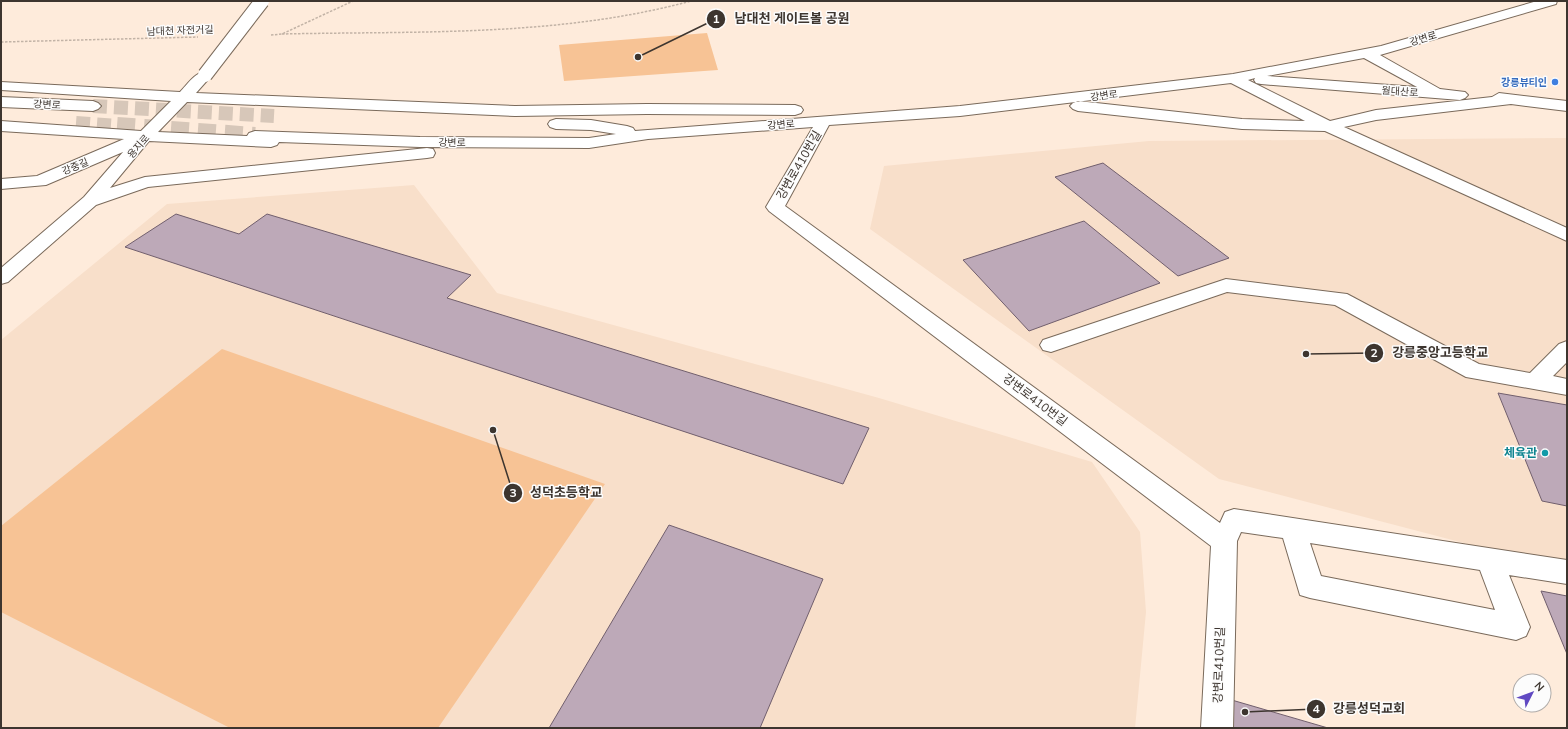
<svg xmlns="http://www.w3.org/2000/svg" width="1568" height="729" viewBox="0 0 1568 729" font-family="Mulish,'Noto Sans KR',sans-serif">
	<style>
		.built { fill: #f8dfca }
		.green { fill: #f7c395 }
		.building { fill: #bda9b8; stroke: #715f6d }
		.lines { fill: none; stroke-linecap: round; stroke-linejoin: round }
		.minor-tunnel-far1 { stroke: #d7c7b9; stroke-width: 14; stroke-dasharray: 14 7; stroke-linecap: butt }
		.minor-tunnel { stroke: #d7c7b9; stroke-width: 18; stroke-dasharray: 18 9; stroke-linecap: butt }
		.minor-casing { stroke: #7a6a5b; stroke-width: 2 }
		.path { stroke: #c2b3a6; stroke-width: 1.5; stroke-dasharray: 2.5 1.5; stroke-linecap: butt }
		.minor { fill: #fff; fill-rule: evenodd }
		.minor-bridge-casing { stroke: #7a6a5b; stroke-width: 16; stroke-linecap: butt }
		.minor-bridge { stroke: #fff; stroke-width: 14 }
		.shop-dot { fill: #3f7fe0; stroke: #fcfcfc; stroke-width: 1.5 }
		.culture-dot { fill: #0f9aa8; stroke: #fcfcfc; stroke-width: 1.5 }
		.labels { text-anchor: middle; stroke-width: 3; stroke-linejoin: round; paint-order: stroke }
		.far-street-label { font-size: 10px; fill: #3d352f; stroke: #fcfcfc }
		.far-shop-label { font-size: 10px; font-weight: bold; fill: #366cbe; stroke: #fcfcfc; text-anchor: end }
		.street-label { font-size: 12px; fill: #3d352f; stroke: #fcfcfc }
		.culture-label { font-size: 12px; font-weight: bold; fill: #0d838f; stroke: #fcfcfc; text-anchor: end }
		.leader { fill: none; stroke: #3d352f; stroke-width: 1.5 }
		.callout-dot { fill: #3d352f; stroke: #fcfcfc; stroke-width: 1.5 }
		.mark-label { font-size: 12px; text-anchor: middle; font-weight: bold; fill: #fff }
		.callout-label { font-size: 13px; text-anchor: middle; font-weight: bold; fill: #3d352f; stroke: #fcfcfc; stroke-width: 3; stroke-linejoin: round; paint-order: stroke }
	</style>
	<rect width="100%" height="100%" fill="#feebdb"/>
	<path class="built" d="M1567,138V570L1219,479L870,229L884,166L1149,141Z
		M414,185L497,293L879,398L1092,462L1140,532L1146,612L1135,728H1V340L167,204Z"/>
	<path class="green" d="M707,33L718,70L564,81L559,45Z
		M222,349L605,484L438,728H230L1,612V526Z"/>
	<path class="building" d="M1103,163L1229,258L1178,276L1055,177Z
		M176,214L239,234L267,214L471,275L447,298L869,428L843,484L125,247Z
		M1084,221L1160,283L1029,331L963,260Z
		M1498,393L1567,405V506L1542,501Z
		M669,525L823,579L760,728H549Z
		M1541,591L1567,596V654Z
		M1218,696L1328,728H1217Z"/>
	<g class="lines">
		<path class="minor-tunnel-far1" d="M93,106L274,116
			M76,123L130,127"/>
		<path class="minor-tunnel" d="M117,126L255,136"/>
		<defs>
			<path id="minor" d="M1537,1H1557L1556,4L1380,55L1440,89L1465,92L1468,95L1465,98L1460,100L1261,84L1256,83L1254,80L1255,78L1248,80L1330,121L1376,110L1492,97L1499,93L1567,101V111L1511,104L1376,120L1344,127L1567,228V241L1325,131L1242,129L1078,111L1073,109L1070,106L1073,103L1078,101L1242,119L1305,121L1231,83L960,116L829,125L785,206L1220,523L1225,512L1234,509L1567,560V584L1509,575L1530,627L1526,636L1516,640L1310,598L1300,595L1283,538L1241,532L1237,541L1233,728H1201L1211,546L769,211L766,207L813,127L648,139L589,148L420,147L279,142L277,145L271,147L149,141L110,188L145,177L427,148L433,149L435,153L433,157L427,158L148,187L96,205L8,282L1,284V268L84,197L123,152L46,185L1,189V179L37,176L124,139L1,131V121L141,131L171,101L1,90V82L180,92C188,84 197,69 210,72L212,75L196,93L515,106L647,104L795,105L801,107L803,110L801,113L795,115L647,114L515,116L187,102L158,132L247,136L249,133L255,131L420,137L589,138L616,134L591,130L556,129L550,127L548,124L550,121L556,119L591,120L627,126L633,128L635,131L960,106L1233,74L1381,46ZM1364,58L1417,87L1267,76ZM1310,543L1480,570L1495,610L1321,576Z
				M1,97L93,101L98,103L101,106L98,109L93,111L1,107Z
				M1226,279L1347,294L1479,364L1530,373L1559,344L1567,341V362L1553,376L1567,379V395L1466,377L1335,305L1227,292L1051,352L1043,350L1040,345L1043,340Z"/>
		</defs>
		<use href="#minor" class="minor-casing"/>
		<path class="path" d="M282,34C419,31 558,37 691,1
			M271,35L282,34L353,1
			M1,42L198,37"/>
		<use href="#minor" class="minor"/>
		<defs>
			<path id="minor-bridge" d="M205,75L262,1"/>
		</defs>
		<use href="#minor-bridge" class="minor-bridge-casing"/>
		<use href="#minor-bridge" class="minor-bridge"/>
	</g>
	<circle class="shop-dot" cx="1555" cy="82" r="4"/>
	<circle class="culture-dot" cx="1545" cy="453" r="4"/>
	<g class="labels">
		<g class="far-street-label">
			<text transform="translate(180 30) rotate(-2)" y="4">남대천 자전거길</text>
			<text transform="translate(1423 38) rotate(-16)" y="4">강변로</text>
			<text transform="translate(1400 91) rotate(4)" y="4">월대산로</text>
			<text transform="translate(1104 95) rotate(-7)" y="4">강변로</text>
			<text transform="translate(47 104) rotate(3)" y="4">강변로</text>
			<text transform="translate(781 124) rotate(-4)" y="4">강변로</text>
			<text transform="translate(452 142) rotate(1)" y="4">강변로</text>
			<text transform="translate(138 146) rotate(-49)" y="4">용지로</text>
			<text transform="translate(75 166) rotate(-23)" y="4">강중길</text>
		</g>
		<g class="far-shop-label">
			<text x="1547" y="86">강릉뷰티인</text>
		</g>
		<g class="street-label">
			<text transform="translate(799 165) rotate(-60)" y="4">강변로410번길</text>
			<text transform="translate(1035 400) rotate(37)" y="4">강변로410번길</text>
			<text transform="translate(1219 665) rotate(-88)" y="4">강변로410번길</text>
		</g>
		<g class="culture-label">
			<text x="1537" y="457">체육관</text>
		</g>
	</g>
	<path class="leader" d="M638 57L716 19M1306 354L1374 353M493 430L513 493M1245 712L1316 709"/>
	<g class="callout-dot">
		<circle cx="638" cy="57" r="4"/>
		<circle cx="1306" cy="354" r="4"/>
		<circle cx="493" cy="430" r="4"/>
		<circle cx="1245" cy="712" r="4"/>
		<circle cx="716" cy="19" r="10"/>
		<circle cx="1374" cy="353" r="10"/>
		<circle cx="513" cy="493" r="10"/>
		<circle cx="1316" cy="709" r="10"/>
	</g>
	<g class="mark-label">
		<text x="716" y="23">1</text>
		<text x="1374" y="357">2</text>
		<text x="513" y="497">3</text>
		<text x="1316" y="713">4</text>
	</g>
	<g class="callout-label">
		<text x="792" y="23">남대천 게이트볼 공원</text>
		<text x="1440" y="357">강릉중앙고등학교</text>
		<text x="566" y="497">성덕초등학교</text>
		<text x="1369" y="713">강릉성덕교회</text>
	</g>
	<rect width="1568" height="729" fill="none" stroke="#3d352f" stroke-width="4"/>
	<g transform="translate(1532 693) rotate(48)"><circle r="19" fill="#fcfcfc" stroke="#b0acaa"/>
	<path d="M0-3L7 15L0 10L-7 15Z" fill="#6049c2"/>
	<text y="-6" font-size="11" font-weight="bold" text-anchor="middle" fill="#3d352f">N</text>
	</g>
</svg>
